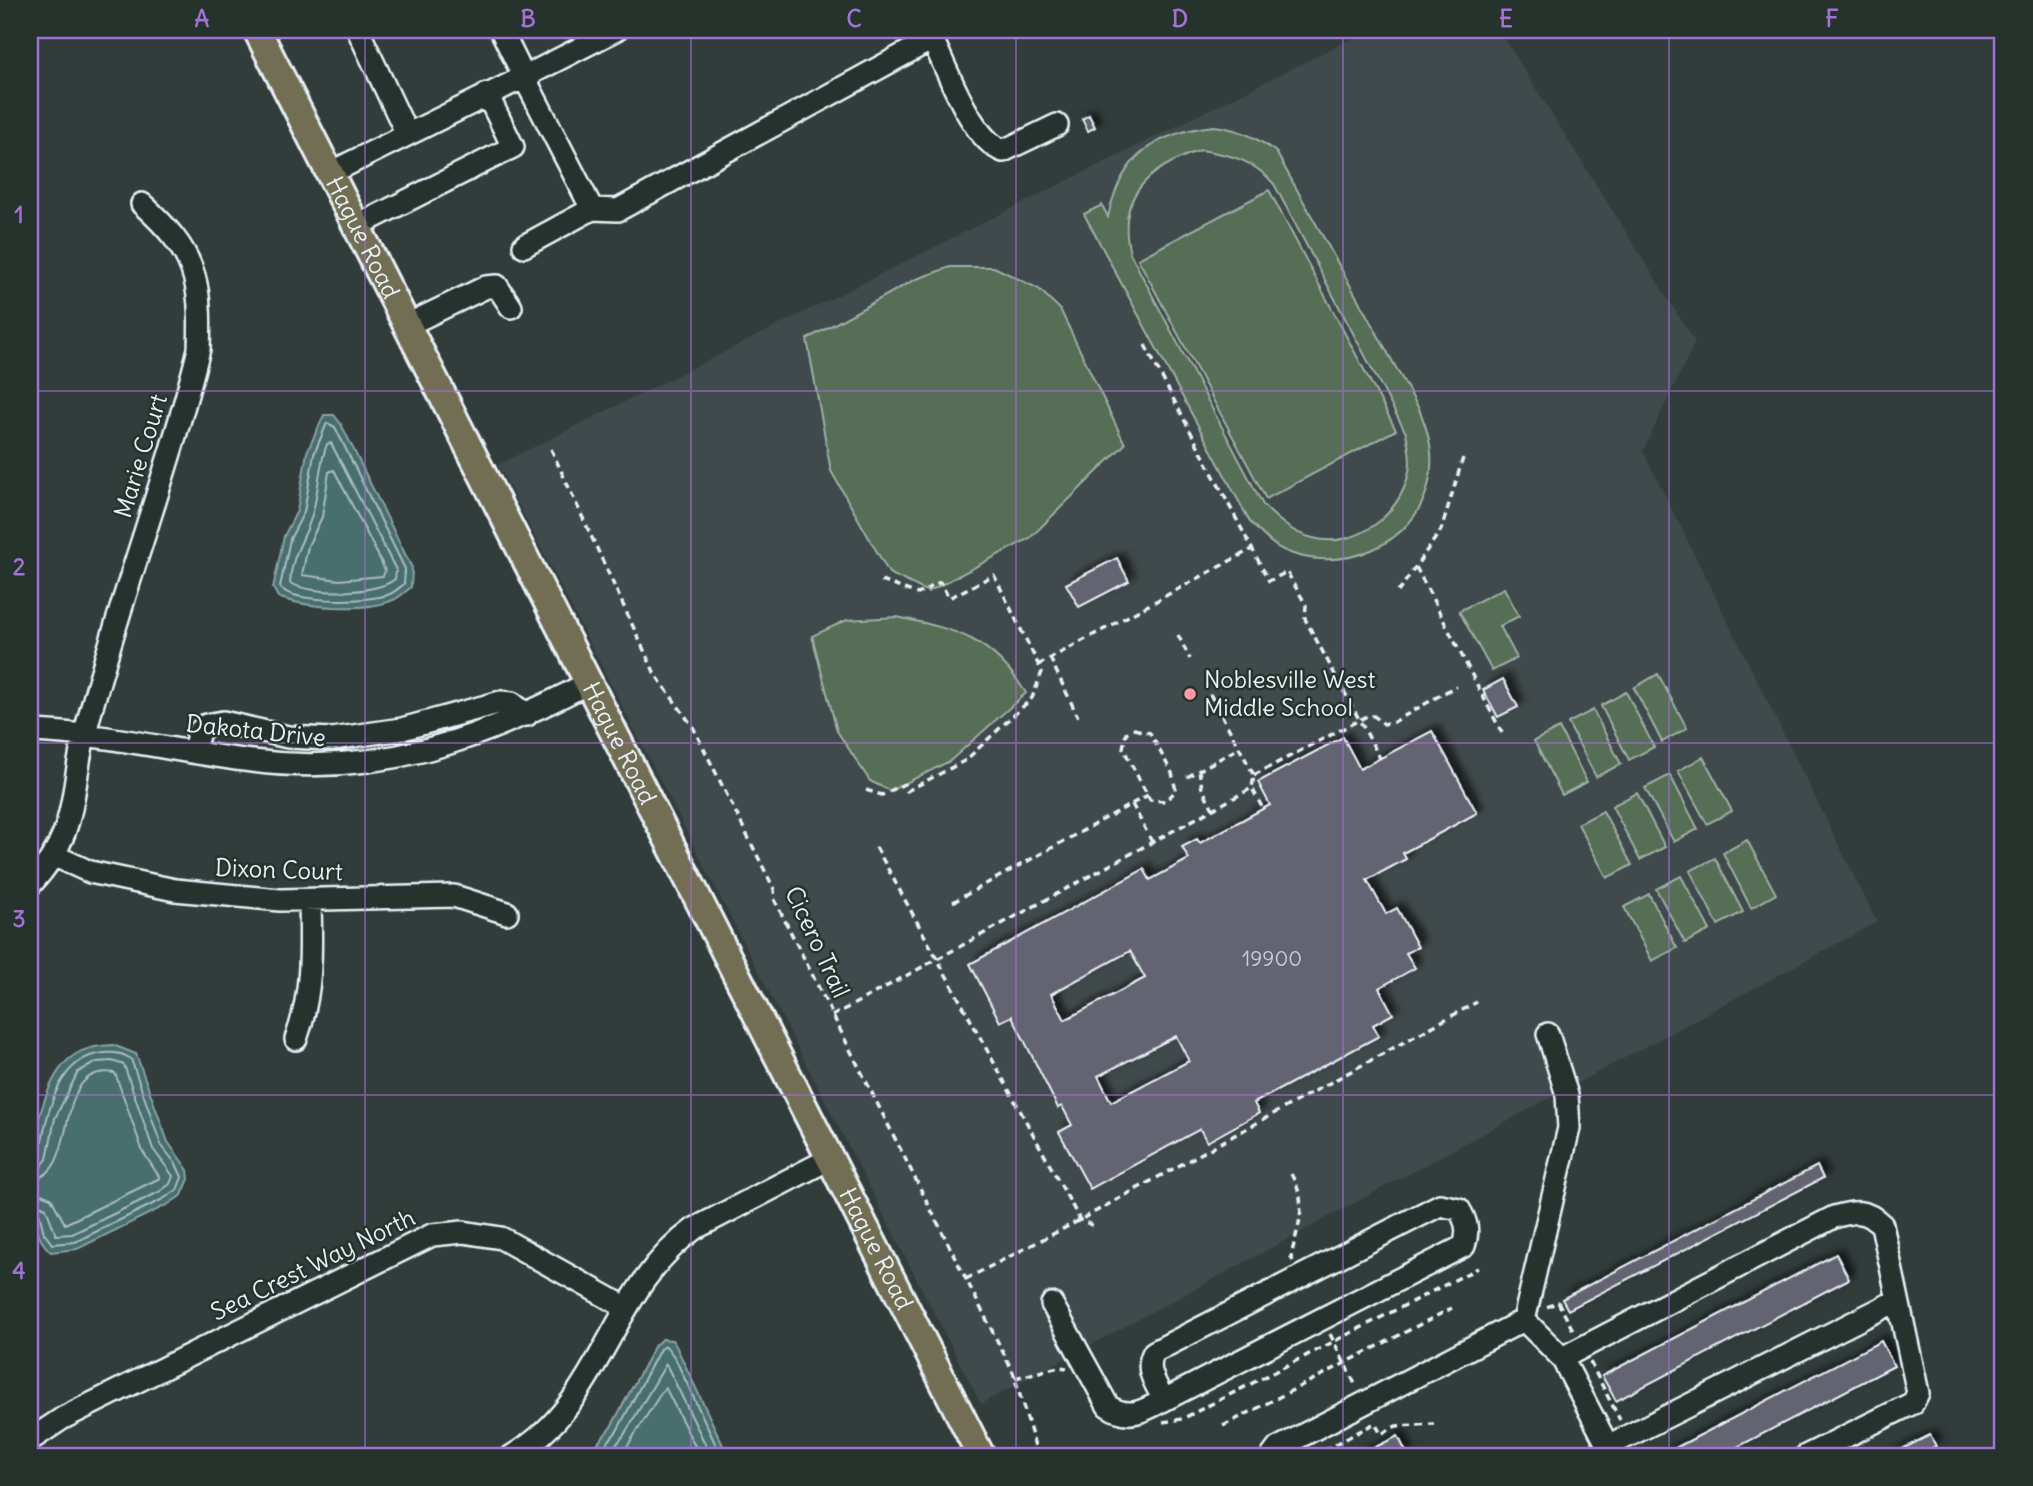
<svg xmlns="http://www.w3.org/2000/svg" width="2033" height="1486" viewBox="0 0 2033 1486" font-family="Delius,sans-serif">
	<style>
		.built { fill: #41494b }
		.green { fill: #556e54; stroke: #9eb0a6; stroke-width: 2; fill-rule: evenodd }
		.water { fill: #4a6e6e; stroke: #89a2a5; stroke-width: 2 }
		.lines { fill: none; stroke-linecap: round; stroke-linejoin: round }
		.shore { stroke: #a9bdc1; stroke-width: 2 }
		.building { fill: #646471; stroke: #e8f1f8; stroke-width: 2; fill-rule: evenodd; filter: url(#shadow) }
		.minor-casing { stroke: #e8f1f8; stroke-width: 26 }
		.major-casing { stroke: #e8f1f8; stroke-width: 32 }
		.path { stroke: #e8f1f8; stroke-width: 3.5; stroke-dasharray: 7 5; stroke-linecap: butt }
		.minor { stroke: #26332d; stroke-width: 21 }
		.major { stroke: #726e52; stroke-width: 26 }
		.grid { fill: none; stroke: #a171d3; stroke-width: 2; stroke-opacity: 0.55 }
		.poi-dot { fill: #ff9aa2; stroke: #26332d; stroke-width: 2.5 }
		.labels { text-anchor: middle; stroke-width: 5; stroke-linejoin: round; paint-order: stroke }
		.number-label { font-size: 21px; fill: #c7ced6 }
		.street-label { font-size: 24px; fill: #e8f1f8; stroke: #26332d }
		.poi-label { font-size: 24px; fill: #e8f1f8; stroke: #26332d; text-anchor: start }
		.neatline { fill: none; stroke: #a171d3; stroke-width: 2.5 }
		.grid-label { font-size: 23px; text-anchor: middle; font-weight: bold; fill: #a171d3 }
	</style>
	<defs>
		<filter id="shadow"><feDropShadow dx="6" dy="-6" stdDeviation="3.5" flood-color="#0009"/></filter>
	</defs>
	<rect width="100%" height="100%" fill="#323d3b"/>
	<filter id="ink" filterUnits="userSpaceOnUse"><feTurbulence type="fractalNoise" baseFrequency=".0143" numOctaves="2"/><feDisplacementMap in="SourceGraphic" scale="14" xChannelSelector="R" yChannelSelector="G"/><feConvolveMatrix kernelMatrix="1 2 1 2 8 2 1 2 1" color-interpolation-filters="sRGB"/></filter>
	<g filter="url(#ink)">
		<path class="built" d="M1369,30H1499L1695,342L1643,451L1877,922L981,1404L498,465Z"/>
		<path class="green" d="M1214,126C1239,129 1256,137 1276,152L1419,409C1429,433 1435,456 1429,482C1416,546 1339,576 1283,550C1270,544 1260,532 1250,522L1084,214L1102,205L1108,217C1121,156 1154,133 1214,126ZM1201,150C1232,155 1253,160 1274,184L1406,433C1408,445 1412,459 1409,471C1402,513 1357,550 1313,538C1292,533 1278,520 1263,505L1130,253C1115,194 1151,167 1201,150Z
			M1269,190L1396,430L1266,499L1138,259Z
			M950,267H994L1039,289L1060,309L1125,444L1030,538L928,592L889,573L831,471L807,339L914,280Z
			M1504,588L1519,616L1500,626L1517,658L1492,671L1459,611Z
			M897,617C958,630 992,638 1026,693L950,761L890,791L870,781L837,731L812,636L847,620Z
			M1658,674L1687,728L1662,742L1634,688Z
			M1626,692L1654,747L1629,760L1601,706Z
			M1593,710L1621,764L1596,777L1568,723Z
			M1559,728L1587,782L1562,795L1534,741Z
			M1703,757L1732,811L1707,824L1678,771Z
			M1670,775L1698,829L1674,842L1645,788Z
			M1637,793L1665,847L1640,860L1612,806Z
			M1603,811L1632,865L1607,878L1578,824Z
			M1747,840L1776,894L1751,908L1723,853Z
			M1715,858L1743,912L1718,925L1690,871Z
			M1681,876L1710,930L1685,943L1656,889Z
			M1649,894L1677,948L1652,961L1624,907Z"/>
		<path class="water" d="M324,415H334L341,424L412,568L411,587C406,591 399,598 393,600C365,612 306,608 278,597L273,588L284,536L297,511L307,452Z
			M113,1045L136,1054L168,1142L188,1170L189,1179L182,1195L167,1205L77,1249L51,1252C12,1220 33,1091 68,1060C81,1048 96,1046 113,1045Z
			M662,1339L672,1340L676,1346L728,1456H587L611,1427L655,1345Z"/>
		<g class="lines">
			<path class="shore" d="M327,423L335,427L405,569L404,584C400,587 395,592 390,594C371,602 292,604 280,587L290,539L304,512L314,454Z
				M331,443L396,570L395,579C376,595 311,595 290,583C291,554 305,540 312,515C319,492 318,467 327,444Z
				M334,470L380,559L385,571L383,576L339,580L302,575L308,546L322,517L329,472Z
				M30,1160L39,1155C47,1116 56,1056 105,1053C115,1052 123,1053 131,1059L161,1145L176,1164L182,1177L177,1190L163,1199L75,1242L52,1244L44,1233L39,1213L30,1210
				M30,1169L41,1167L47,1159L55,1118L78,1072L97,1062L112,1061L124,1065L153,1149L173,1176L170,1184L159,1192L72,1234L56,1235L46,1208L30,1201
				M30,1179C83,1178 49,1061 115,1073L143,1152L160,1178L65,1224L51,1198L30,1190
				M596,1456L617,1431L660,1349L666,1346L675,1358L721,1456
				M607,1456L624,1435L666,1364L711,1456
				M621,1456L665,1387L700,1456"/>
		</g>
		<path class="building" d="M1089,115L1095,127L1088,131L1082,119Z
			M1117,558L1129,581L1079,607L1066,584Z
			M1503,679L1518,707L1498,717L1483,690Z
			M1432,731L1477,813L1403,853L1406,859L1367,880L1386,914L1397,908L1418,947L1406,953L1415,968L1379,988L1393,1014L1373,1025L1379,1036L1254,1103L1259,1113L1207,1142L1200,1129L1090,1189L1059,1132L1072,1125L1062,1106L1058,1108L1012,1016L1000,1022L970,964L1144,869L1150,880L1189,859L1182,847L1197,839L1200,843L1270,805L1258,782L1343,737L1360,769ZM1130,951L1145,978L1065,1020L1051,994ZM1176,1036L1189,1061L1111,1102L1098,1076Z
			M1817,1166L1823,1178L1568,1310L1562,1299Z
			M1836,1254L1849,1279L1616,1401L1602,1376Z
			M1881,1341L1894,1366L1720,1456H1660Z
			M1930,1435L1936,1446L1917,1456H1888Z
			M1398,1436L1408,1456H1357Z"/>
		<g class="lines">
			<defs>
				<path id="minor" d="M358,30L407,134
					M932,39C948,70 971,139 1003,151L1057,125
					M328,174L524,77L501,30
					M592,209L618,210L932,39L928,30
					M355,227L513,147L487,94
					M524,246L592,209L524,77L616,30
					M405,326L486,287L497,286L511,307
					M30,731C105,733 177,752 252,761C377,777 479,741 588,683
					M193,752L199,732L206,725L223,722L288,737L332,739L402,729L501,702L512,703L527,715
					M53,855L90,872L175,890L280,900L454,896L507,913
					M30,885C80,832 69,795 85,733C118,603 167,478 199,349C202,279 195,252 142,204
					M296,1039C313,993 311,948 310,900
					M1052,1304L1108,1406C1129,1420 1144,1411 1164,1400L1464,1246C1469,1232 1467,1222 1459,1209L1440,1205L1154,1352C1144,1369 1156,1384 1164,1400
					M1524,1320L1562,1358L1613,1456
					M1562,1358L1834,1217C1854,1211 1866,1209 1882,1225L1918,1393L1913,1403L1806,1456
					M30,1440L63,1418L432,1235L463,1232L501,1238L625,1307
					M1608,1446L1898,1300
					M512,1456C603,1404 609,1290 694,1229L831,1158
					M1272,1456L1278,1448L1524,1320L1569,1128L1567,1095L1548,1034"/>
				<g id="major">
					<path id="s1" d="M257,30L981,1456"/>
				</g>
			</defs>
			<use href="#minor" class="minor-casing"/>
			<use href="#major" class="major-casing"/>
			<path class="path" d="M1145,345L1269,581L1287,572L1306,605L1305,619L1380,758
				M551,449L655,674L693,727L774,889L775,901L1013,1372L1038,1456
				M1416,567L1502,733
				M1398,592L1441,530L1463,458
				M1178,635L1190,659
				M1050,658L1078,717
				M1038,665L1252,549
				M1210,694L1254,775L1252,788
				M1134,729L1150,733L1172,773L1176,791L1165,801L1150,800L1123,748L1126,733Z
				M1199,770L1202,788L1213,809
				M1254,775L1367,716H1374L1384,724L1392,723L1456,686
				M1187,777L1239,748
				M866,790L882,795L904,784L907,791L966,760L1032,698L1042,672L994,575L949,598L940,582L918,594L879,580
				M1132,804L1152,842
				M876,847L1080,1220L1097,1227
				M953,902L1148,795
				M832,1016L1252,788L1263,809
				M1291,1174C1309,1206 1298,1223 1291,1257L1293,1261
				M966,1279L1080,1220L1477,1002
				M1547,1307L1558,1302L1573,1330
				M1330,1334L1356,1386
				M1590,1362L1620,1420
				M1015,1378L1059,1367L1067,1368
				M1163,1422L1182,1419L1478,1268
				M1223,1426L1452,1308
				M1314,1456L1375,1423L1381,1434L1396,1426L1434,1424"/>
			<use href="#minor" class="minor"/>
			<use href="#major" class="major"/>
		</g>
	</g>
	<path class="grid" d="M365,30V1456M691,30V1456M1016,30V1456M1343,30V1456M1669,30V1456M30,391H2003M30,743H2003M30,1095H2003"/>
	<circle class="poi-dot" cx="1190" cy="694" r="7"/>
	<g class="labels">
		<g class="number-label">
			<text x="1272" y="966">19900</text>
		</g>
		<g class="street-label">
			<text dy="8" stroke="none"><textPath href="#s1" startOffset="233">Hague Road</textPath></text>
			<text transform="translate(141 456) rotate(-73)" y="8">Marie Court</text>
			<text transform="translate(256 731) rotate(6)" y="8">Dakota Drive</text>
			<text dy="8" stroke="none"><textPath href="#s1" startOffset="800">Hague Road</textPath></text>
			<text transform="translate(279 870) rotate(2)" y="8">Dixon Court</text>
			<text transform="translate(817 942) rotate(65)" y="8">Cicero Trail</text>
			<text dy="8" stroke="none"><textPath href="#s1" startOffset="1367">Hague Road</textPath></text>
			<text transform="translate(313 1265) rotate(-26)" y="8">Sea Crest Way North</text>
		</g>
		<g class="poi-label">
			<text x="1204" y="688">Noblesville West<tspan x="1204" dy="28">Middle School</tspan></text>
		</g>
	</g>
	<rect width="2033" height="1486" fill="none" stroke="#26332d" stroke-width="77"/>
	<rect x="38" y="38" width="1956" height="1410" class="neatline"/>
	<g class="grid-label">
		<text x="202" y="27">A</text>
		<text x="528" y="27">B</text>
		<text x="854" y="27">C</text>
		<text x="1180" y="27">D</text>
		<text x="1506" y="27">E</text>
		<text x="1832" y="27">F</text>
		<text x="19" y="223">1</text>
		<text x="19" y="575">2</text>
		<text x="19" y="927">3</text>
		<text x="19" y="1279">4</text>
	</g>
</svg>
